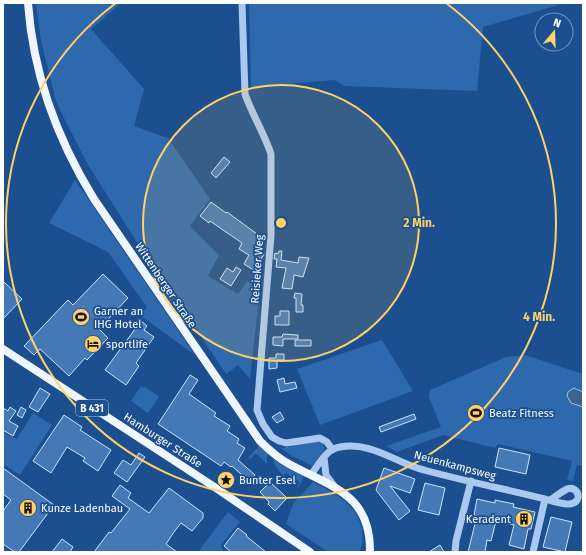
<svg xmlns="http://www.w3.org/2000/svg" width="586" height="555" viewBox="0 0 586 555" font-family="'Fira Sans',sans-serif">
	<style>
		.green { fill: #2e69ad }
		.water { fill: #3c6290; stroke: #9cc4f0 }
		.building { fill: #4478b7; stroke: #cfe3fa }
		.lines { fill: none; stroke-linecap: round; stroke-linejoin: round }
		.minor { stroke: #a9c9ee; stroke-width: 7 }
		.major { stroke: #f0f6ff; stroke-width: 8 }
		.ring { fill: none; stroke: #ffd166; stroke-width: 2 }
		.labels { text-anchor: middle; stroke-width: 3.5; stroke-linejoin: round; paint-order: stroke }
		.shield { fill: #1b4f8f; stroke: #bbcadd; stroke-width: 1 }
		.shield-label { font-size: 10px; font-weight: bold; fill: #fff }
		.street-label { font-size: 11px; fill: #fff; stroke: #1b4f8f }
		.poi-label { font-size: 11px; fill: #fff; stroke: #1b4f8f; text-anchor: start }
		.centre { fill: #ffd166; stroke: #1b4f8f; stroke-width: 2 }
		.ring-label { font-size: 12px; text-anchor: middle; font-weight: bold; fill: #ffd166; stroke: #1b4f8f; stroke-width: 3.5; stroke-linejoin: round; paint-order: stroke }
	</style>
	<rect width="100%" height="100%" fill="#1b4f8f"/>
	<path class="green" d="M36,3H121L91,29L144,89L134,126L168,138L210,199L190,226L219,255L208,276L238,294L247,281L260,288L250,379L238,365L226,374L133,236L88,165L64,118L56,101L41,41Z
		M249,3H565L483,27L477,91L344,86L335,80L251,87Z
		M75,180L195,355L141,316L147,307L108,252L49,223Z
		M382,340L413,391L320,425L297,369Z
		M525,355L583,374V466L577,465L573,481L567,480L572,461L498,444L495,448L443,435L397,452L386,446L441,427L429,397L430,390L506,357Z
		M141,386L143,388L144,386L159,397L148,413L131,401Z
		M33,413L52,425L20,475L3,464V432L17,439Z
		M241,417L269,454L267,457V464L257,454H255L250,459L248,458L258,447V445L239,418Z
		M313,441L322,443L325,448L312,466L292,456L279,447L283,448Z
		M273,459L290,470L303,476L302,481L298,488L297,487L300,482L286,473L283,476L274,464Z
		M313,482C334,493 358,504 362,531C363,539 363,545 359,552H328L286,524L293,504Z
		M228,512L240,522L221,545L223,552H198Z"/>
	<path class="water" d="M574,388L583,392V407L571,403L567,396L568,392Z"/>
	<path class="building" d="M224,157L230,162L216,178L211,173Z
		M211,202L226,213L227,212L261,237L254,247L264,254L255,271L244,264L249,255L239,249L242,243L210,221L209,223L200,216Z
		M279,251H282L281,260L298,263L299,257L309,258L303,277L294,275L292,289L282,288L286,268L276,267L277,259H274L275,253L278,254Z
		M236,267L241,270L231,286L220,279L227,268L233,272Z
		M103,274L128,298L99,329L108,338L87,360L85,358L69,376L40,349L34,355L24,346L68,300L73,305Z
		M3,281L22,299L3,319Z
		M295,293L302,294L301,305H303V312H296V298H294Z
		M280,311H289V325H275V316H280Z
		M141,321L147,326L144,330L154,337L136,363L139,366L126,385L105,370Z
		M283,334L298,335V339H283V346L273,345V337H282Z
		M295,340H311V346H295Z
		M276,354H284V360H277V368L269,369V358H276Z
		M190,375L198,380L189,394L216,413L214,416L230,426L227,431L239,439L237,443L245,448L238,460L255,475L246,485L239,478L242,475L232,466L231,467L224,462L221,466L158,424Z
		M284,378L285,384L295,382L297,388L280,392L277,380Z
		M40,388L50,394L38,412L29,407Z
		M10,407L16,411L9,421L18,426L13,436L3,430V408L8,411Z
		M21,407L26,410L22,418L17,415Z
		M280,412L284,419L277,423L272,417Z
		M414,414L416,419L381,432L379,427Z
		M64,415L82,427L80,430L111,450L98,471L83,461L85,458L67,447L51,473L33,461Z
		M499,448L530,455L526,474L495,467Z
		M139,453L145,457L127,482L114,473L123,460L131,465Z
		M3,468L54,505L19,552H15L3,544V511L11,500L3,494Z
		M384,468L415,479L410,493L390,486L410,511L399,520L376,490Z
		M270,482L287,498L275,511L268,504L269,502L260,492Z
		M425,483L445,488L439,515L418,510Z
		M120,485L131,493L128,498L149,513L169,488L203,513V518L192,531L181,523L174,532L166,544L177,552H94L109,532L111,533L130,509L112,496Z
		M477,499L495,503V500L514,504L513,507L535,512L531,529H528L524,549L509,545L514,525L496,521L491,541L487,540L485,552H468L477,516L474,515Z
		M551,517L572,522L565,552L543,547Z
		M238,528L247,535L246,536L266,552H231L224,546Z
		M62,539L73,547L70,552H52Z
		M440,545L444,552H429Z"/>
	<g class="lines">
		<path class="minor" d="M242,3L245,94C252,114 264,133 271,154V235L257,410L263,424L272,437L279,441L286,443L320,438L327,442L332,449
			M324,457L326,475L335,487
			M311,475C319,464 326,449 340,447C371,441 396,463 424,470C464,481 505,489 545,499C552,501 563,505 570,504C584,502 578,485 567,489C561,492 555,497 550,500
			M455,552L456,541L471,481
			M533,552L545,499"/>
		<path class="major" d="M28,3C33,73 57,139 94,199L260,441C269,450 278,458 289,464C331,487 371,494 370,552
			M3,349L213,486L310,552"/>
	</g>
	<circle cx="281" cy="223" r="138" fill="#ffd166" fill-opacity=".12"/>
	<g class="ring">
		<circle cx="281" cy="223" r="138"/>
		<path d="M446 3A275 275 0 1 1 116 3"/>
	</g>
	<defs>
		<symbol id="stadium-disc" viewBox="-11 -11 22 22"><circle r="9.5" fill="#ffd166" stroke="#1b4f8f"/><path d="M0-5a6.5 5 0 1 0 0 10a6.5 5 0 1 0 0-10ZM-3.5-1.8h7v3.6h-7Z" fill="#111"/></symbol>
		<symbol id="hotel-disc" viewBox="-11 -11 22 22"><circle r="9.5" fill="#ffd166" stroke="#1b4f8f"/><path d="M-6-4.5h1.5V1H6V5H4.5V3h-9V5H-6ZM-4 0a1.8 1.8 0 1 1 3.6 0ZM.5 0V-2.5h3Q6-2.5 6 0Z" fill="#111"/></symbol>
		<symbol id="sight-disc" viewBox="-11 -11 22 22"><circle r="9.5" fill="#ffd166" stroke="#1b4f8f"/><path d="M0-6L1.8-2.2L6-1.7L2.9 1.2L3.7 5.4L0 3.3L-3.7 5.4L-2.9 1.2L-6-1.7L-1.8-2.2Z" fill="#111"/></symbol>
		<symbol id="building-disc" viewBox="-11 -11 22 22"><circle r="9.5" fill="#ffd166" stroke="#1b4f8f"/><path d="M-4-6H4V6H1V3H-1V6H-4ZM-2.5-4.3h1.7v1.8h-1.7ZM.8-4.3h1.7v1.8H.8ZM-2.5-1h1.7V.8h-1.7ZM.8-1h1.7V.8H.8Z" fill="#111"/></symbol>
	</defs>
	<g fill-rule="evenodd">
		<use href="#stadium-disc" x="71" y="307" width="20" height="20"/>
		<use href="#hotel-disc" x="83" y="334" width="20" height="20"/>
		<use href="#stadium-disc" x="466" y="403" width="20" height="20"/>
		<use href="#sight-disc" x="216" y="470" width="20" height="20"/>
		<use href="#building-disc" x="18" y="498" width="20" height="20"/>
		<use href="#building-disc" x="514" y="509" width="20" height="20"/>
	</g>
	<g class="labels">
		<rect class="shield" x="76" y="400" width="32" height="16" rx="3"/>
		<g class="shield-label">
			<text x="92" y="412">B 431</text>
		</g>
		<g class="street-label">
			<text transform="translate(257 269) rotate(-86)" y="4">Reisieker Weg</text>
			<text transform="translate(166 285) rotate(56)" y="4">Wittenberger Straße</text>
			<text transform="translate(163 440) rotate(33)" y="4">Hamburger Straße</text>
			<text transform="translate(455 465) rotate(15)" y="4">Neuenkampsweg</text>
		</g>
		<g class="poi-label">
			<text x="94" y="315">Garner an<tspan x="94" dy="13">IHG Hotel</tspan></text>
			<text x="106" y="348">sportlife</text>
			<text x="489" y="417">Beatz Fitness</text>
			<text x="239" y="484">Bunter Esel</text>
			<text x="41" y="512">Kunze Ladenbau</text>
			<text x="511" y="523" text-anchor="end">Keradent</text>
		</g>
	</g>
	<circle cx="281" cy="223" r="6" class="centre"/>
	<g class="ring-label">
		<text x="419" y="227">2 Min.</text>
		<text x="539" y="321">4 Min.</text>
	</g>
	<rect width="586" height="555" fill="none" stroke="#ffffff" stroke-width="8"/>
	<g transform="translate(554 32) rotate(19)"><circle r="19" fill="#1b4f8f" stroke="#7695bc"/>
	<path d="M0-3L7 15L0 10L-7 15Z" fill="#ffd166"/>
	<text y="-6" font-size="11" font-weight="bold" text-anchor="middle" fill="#ffffff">N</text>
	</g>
</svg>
